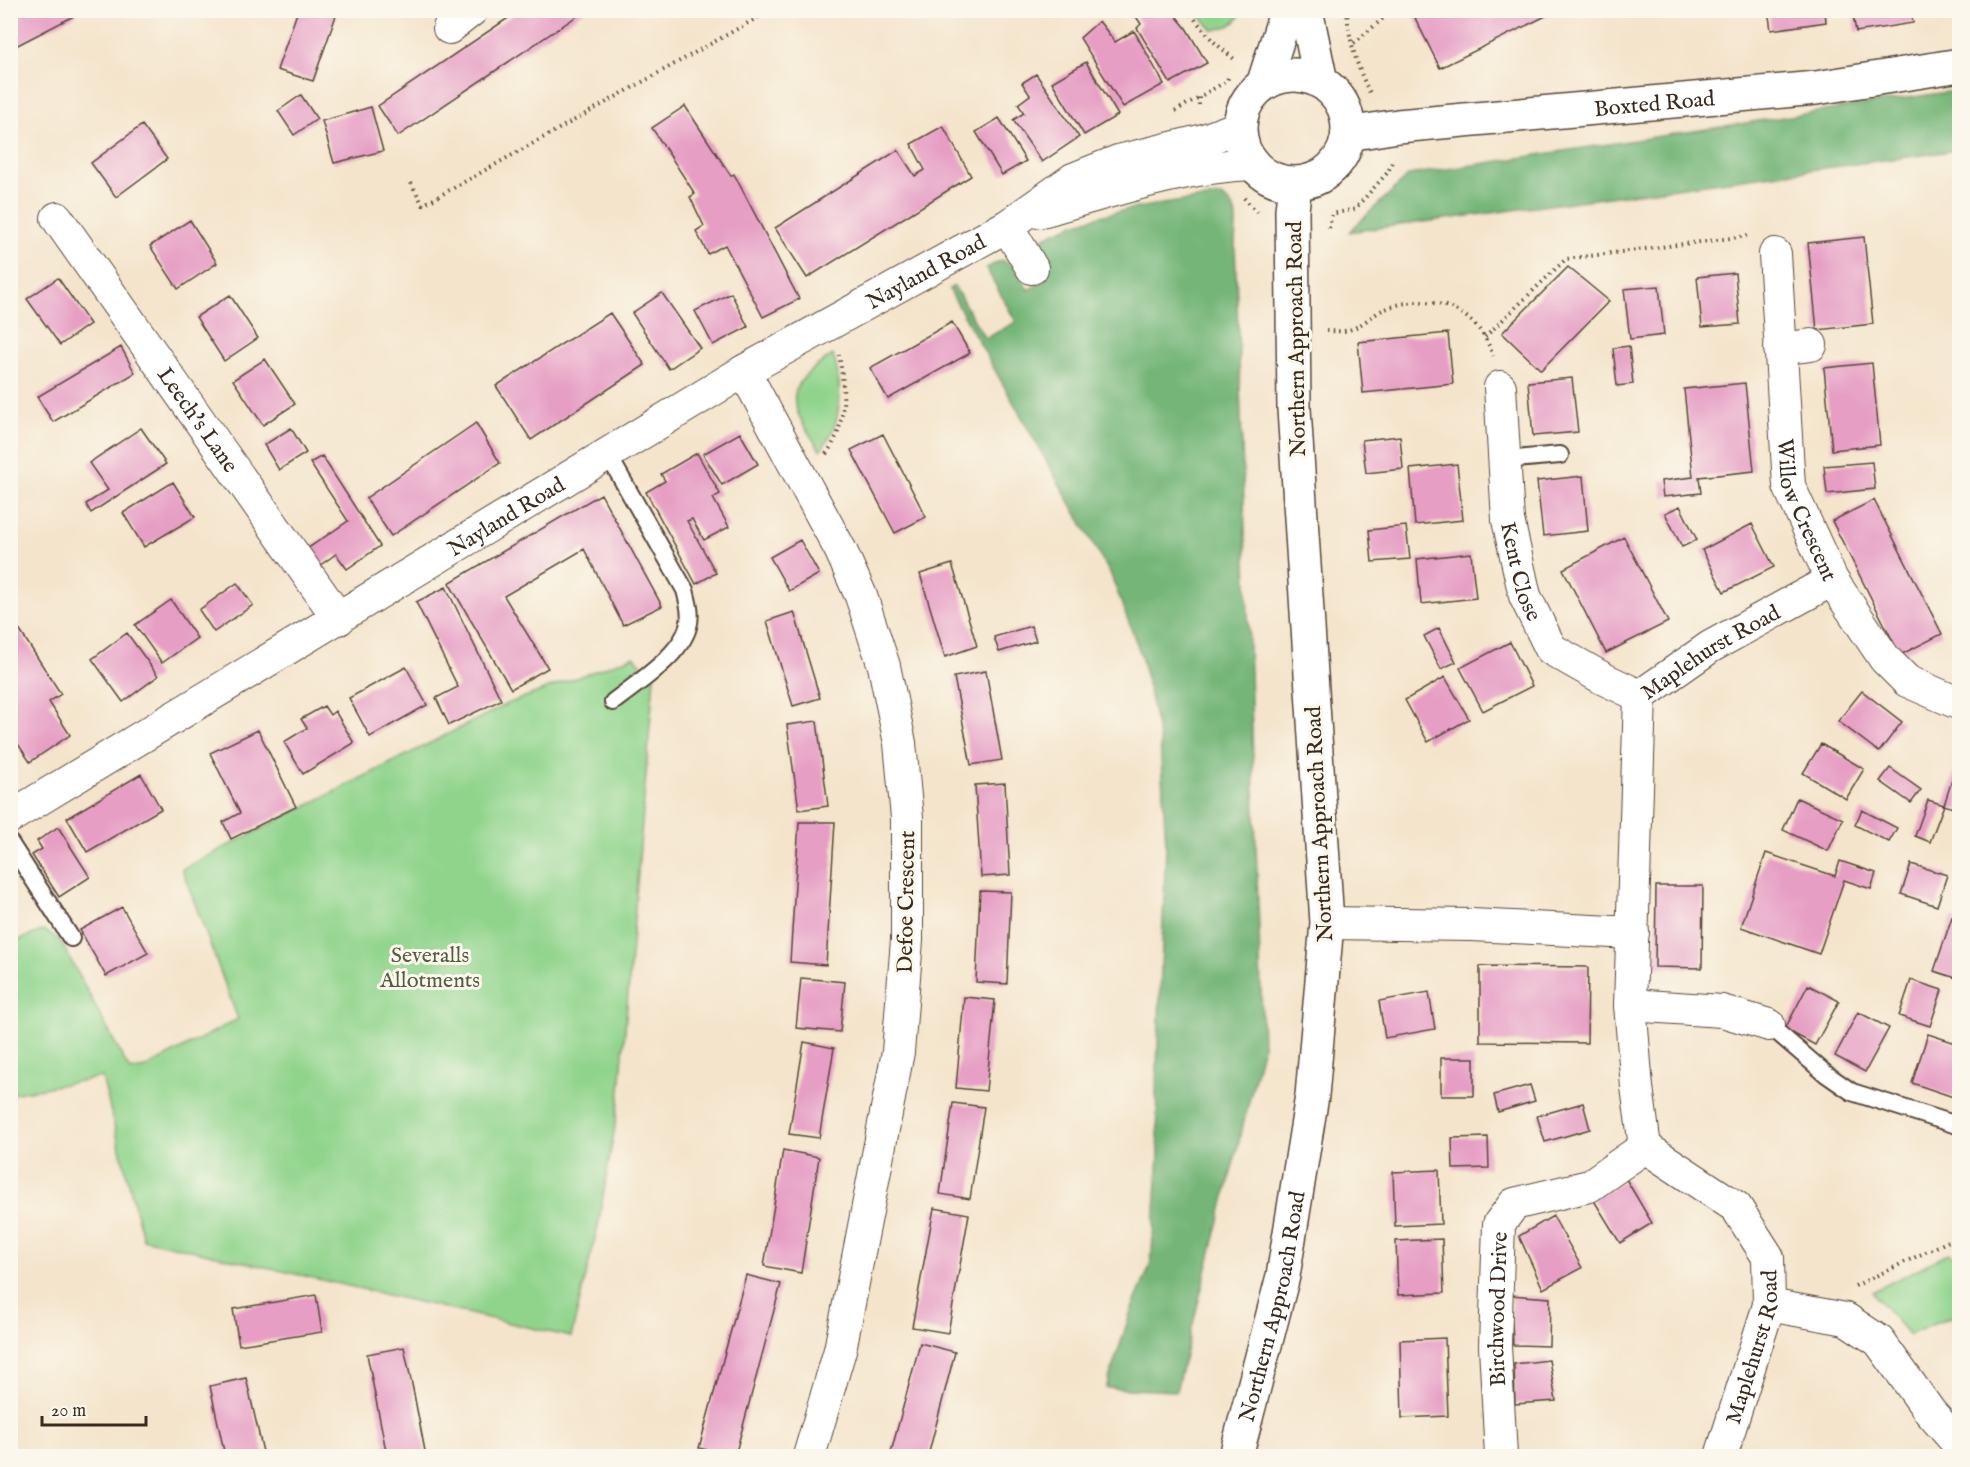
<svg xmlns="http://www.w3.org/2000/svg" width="1970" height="1467" viewBox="0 0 1970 1467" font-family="'IM FELL English',serif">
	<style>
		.green { fill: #90d48c; stroke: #667f55; stroke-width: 1.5 }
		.forest { fill: #74b678; stroke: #58704b; stroke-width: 1.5 }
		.building { fill: #e69ec4 }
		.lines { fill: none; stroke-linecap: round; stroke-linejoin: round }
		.lane-casing { stroke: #574638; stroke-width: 20 }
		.street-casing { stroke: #574638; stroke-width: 34 }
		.secondary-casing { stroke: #574638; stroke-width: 36 }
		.primary-casing { stroke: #574638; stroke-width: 36 }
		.path { stroke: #574638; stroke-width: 4; stroke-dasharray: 1.5 4.5; stroke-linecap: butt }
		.lane { stroke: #fff; stroke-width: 16 }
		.street { stroke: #fff; stroke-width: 32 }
		.secondary { stroke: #fff; stroke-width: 33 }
		.primary { stroke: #fff; stroke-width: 33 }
		.labels { text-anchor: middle; stroke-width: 6; stroke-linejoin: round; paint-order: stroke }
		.street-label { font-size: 22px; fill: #3b2a1e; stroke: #fbf7ec }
		.park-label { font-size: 22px; fill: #545d3f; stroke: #fbf7ec }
	</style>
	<rect width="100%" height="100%" fill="#fbf7ec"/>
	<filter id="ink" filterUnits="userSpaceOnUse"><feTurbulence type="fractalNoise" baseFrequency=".0167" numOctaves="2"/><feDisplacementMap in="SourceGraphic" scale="12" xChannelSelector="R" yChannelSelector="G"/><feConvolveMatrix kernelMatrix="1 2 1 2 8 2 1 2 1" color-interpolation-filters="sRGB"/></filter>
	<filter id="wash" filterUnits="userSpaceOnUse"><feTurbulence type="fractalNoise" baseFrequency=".008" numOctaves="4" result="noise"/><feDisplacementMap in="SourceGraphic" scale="24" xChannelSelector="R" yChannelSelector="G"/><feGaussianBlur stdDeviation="1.35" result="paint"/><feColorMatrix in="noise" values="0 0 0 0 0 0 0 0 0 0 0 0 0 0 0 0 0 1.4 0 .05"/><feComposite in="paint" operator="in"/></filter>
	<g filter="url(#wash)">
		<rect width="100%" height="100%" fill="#f4e4cb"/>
		<path class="green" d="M1195,11H1241C1238,24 1226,28 1213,30Z
			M833,355C843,385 843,426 820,450C788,403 780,388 833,355Z
			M634,656L654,677L619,1102L598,1226L571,1337L143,1239L102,1077L11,1094V943L44,930L60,940L130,1071L145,1068L238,1019L182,869L507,704Z
			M1949,1253L1959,1261V1322L1954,1315L1909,1335L1872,1292Z"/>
		<path class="forest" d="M1959,90V150L1349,232L1409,175Z
			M1221,196C1241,208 1236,223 1235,243L1263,1046L1176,1391L1106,1388L1131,1311L1151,1264L1159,1155L1156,1093L1166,845L1160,741L1141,655L1111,575L949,289L954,286L985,339L1016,322L986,268L1002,260L1013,266L1028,290L1046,280L1037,248L1039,240C1094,209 1159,205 1221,196Z"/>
		<g id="blocks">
			<path class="building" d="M10,10H74L76,15L10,49Z
				M298,10H338L313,81L277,70Z
				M520,10H586L398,136L378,106Z
				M1135,10H1171L1186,28L1207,63L1170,83L1137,28L1141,24L1133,12Z
				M1430,10H1558L1440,68L1415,18Z
				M1768,10H1825L1826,22L1771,30Z
				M1852,10H1911L1913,23L1856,32Z
				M1099,21L1115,42L1134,31L1164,84L1123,107L1080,38Z
				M1086,62L1118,115L1084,135L1052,82Z
				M1036,74L1079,137L1042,162L1013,120L1024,113L1018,104L1030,95L1022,83Z
				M301,95L317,119L294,135L278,111Z
				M685,106L731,176L734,174L799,299L763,317L725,245L708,254L696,231L704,226L690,197L695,194L652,128Z
				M371,107L383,151L334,163L322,121Z
				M999,118L1026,161L1002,175L976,132Z
				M142,125L167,159L116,197L91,163Z
				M943,126L971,176L807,278L775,228L898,150L915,176L925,170L911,144Z
				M190,220L217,263L178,289L150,246Z
				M1864,237L1873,324L1817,330L1808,243Z
				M1568,267L1609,301L1541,370L1502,333Z
				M1735,273L1740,324L1702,327L1697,277Z
				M58,278L90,324L60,345L27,299Z
				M1659,286L1664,335L1630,339L1624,289Z
				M662,293L700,348L669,369L632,313Z
				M731,293L748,327L713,345L695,311Z
				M230,295L258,338L224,361L196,317Z
				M610,313L645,365L531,440L496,386Z
				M952,322L970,353L888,399L870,368Z
				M1448,333L1453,384L1363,393L1358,342Z
				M1629,346L1633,384L1617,386L1613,348Z
				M121,347L135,373L53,422L37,397Z
				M265,359L295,404L263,425L233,380Z
				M1872,363L1880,445L1832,450L1824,368Z
				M1572,378L1578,432L1533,436L1528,382Z
				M1745,383L1754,471L1699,477L1701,493L1663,497L1661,481L1693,477L1684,389Z
				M476,423L500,463L391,536L366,498Z
				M141,428L166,464L91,513L86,504L108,490L89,463Z
				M291,428L306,453L279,470L264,445Z
				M740,433L758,464L722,485L703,454Z
				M883,434L926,517L895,533L851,450Z
				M1400,436L1403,469L1366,473L1362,440Z
				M697,453L720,494L713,498L729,527L704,540L692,519L687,521L716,573L696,584L646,492L665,481L661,474Z
				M322,456L380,546L347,569L336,554L319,566L307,549L348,521L310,463Z
				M1872,462L1875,489L1827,494L1824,466Z
				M1457,464L1463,520L1415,525L1410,469Z
				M1583,476L1588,531L1543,536L1537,481Z
				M173,482L195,517L144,547L123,513Z
				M601,494L662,606L623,625L584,549L504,596L548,668L511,689L449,583Z
				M1874,500L1942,634L1900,655L1832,521Z
				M1680,506L1697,540L1682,547L1665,513Z
				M1752,524L1774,567L1724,592L1702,550Z
				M1406,526L1410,559L1372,562L1369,530Z
				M1624,537L1668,622L1606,653L1563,569Z
				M800,540L819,574L789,591L770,557Z
				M1471,553L1476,598L1421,604L1417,559Z
				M952,564L977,646L945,657L920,574Z
				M237,583L253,605L214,632L199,610Z
				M446,587L501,700L449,725L436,698L458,687L416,602Z
				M171,600L197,638L162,663L135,625Z
				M794,612L820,698L793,706L767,621Z
				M13,620L61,694L49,702L70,735L30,762L10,732V622Z
				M1031,626L1036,641L999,652L994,637Z
				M1439,628L1456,662L1441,669L1424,636Z
				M127,633L158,676L123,702L92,659Z
				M1510,642L1532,686L1483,711L1460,668Z
				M406,667L427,705L370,737L349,698Z
				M986,671L1002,760L971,765L954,677Z
				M1445,677L1469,719L1428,742L1405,700Z
				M1862,691L1902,722L1879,752L1838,721Z
				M324,706L330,715L335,711L354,743L303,774L284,742L307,728L301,719Z
				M817,721L828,806L799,810L787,725Z
				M258,730L296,807L231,839L223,822L240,813L210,753Z
				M1821,744L1864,769L1846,799L1803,773Z
				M1959,758V810L1944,805L1930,842L1915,836L1928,800L1944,805Z
				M1890,768L1921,790L1911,803L1880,781Z
				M141,774L161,809L87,852L67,818Z
				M1005,783L1010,875L981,877L975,785Z
				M1797,798L1843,819L1828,851L1783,830Z
				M1862,810L1897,828L1889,842L1855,825Z
				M799,822H835L826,965L790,962Z
				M58,827L90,877L59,897L32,855L42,849L37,841Z
				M1766,853L1835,876L1840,861L1876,873L1871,889L1844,880L1819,954L1741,927Z
				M1911,864L1947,875L1937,906L1901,894Z
				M1656,886H1703L1702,968L1655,967Z
				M980,891L1011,892L1007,984L976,982Z
				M122,907L148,953L106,976L80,930Z
				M1952,917L1959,920V979L1934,971Z
				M1480,966L1588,967L1587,1043L1480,1042Z
				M801,978L845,982L840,1032L796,1028Z
				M1911,980L1942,990L1930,1026L1899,1016Z
				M1808,985L1839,1001L1815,1045L1785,1029Z
				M1429,992L1435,1029L1385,1038L1379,1001Z
				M964,997L995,1000L986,1091L956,1088Z
				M1858,1012L1889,1028L1865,1072L1835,1056Z
				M1928,1034L1959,1044V1099L1912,1083Z
				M804,1042L834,1048L819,1138L789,1134Z
				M1441,1058H1474V1096H1441Z
				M1530,1085L1535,1101L1498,1112L1494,1095Z
				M953,1103L984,1107L970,1199L940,1194Z
				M1583,1103L1590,1129L1545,1142L1537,1116Z
				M1488,1137L1489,1168L1453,1169L1452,1138Z
				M783,1150L819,1157L801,1273L764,1266Z
				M1439,1170L1441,1224L1395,1226L1393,1172Z
				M1626,1179L1652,1223L1620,1243L1593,1199Z
				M934,1208L969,1214L948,1333L912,1327Z
				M1553,1216L1582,1268L1543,1289L1519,1236Z
				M1442,1239L1444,1293L1398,1295L1396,1241Z
				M746,1275L781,1284L735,1456H730L699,1448Z
				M316,1295L322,1332L239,1345L233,1309Z
				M1511,1295L1550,1298L1549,1346L1513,1345Z
				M1445,1338L1448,1416L1402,1418L1400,1340Z
				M920,1343L955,1352L928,1456H890Z
				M404,1347L413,1389L426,1456H387L367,1354Z
				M1549,1360L1556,1401L1515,1404L1514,1364Z
				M246,1378L264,1456H225L210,1386Z"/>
		</g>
	</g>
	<g filter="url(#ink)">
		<use href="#blocks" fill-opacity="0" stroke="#574638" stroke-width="1.5"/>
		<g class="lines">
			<defs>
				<path id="lane" d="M607,453L685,590C688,602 692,615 688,627C680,656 636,684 613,702
					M1504,460L1560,455
					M10,843L71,938
					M1769,1025L1826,1074L1852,1092L1960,1126"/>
				<g id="street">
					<path d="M449,28L472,10"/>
					<path d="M1038,212C1108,193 1178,167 1252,164"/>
					<path id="s1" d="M57,218L339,619"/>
					<path d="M1007,226L1032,268"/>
					<path id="s2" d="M1775,254L1789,486L1832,580L1885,659L1907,681L1960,704"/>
					<path d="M1780,349L1811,345"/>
					<path d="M744,371L841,551L861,596L884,666L900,743L907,818V940L898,1052L840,1350L809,1456"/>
					<path id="s3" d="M1500,387L1508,520L1525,596L1551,649L1604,679L1640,696"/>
					<path id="s4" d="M10,817L744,371L1007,226L1073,179L1118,161L1204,140L1239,127"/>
					<path d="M1327,923L1471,925L1633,933"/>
					<path d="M1630,1005L1722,1011L1769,1025"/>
					<path d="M1769,1305L1846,1319L1879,1341L1930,1412L1960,1446"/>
					<path id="s5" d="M1501,1456L1495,1346L1499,1224L1514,1204L1589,1186L1645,1147"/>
					<path id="s6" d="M1721,1456L1769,1305L1768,1257L1736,1207L1645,1147L1637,1087L1630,1005L1640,696L1710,647L1832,580"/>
				</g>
				<g id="secondary">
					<path id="s7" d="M1348,134L1398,126L1816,88L1960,65"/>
				</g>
				<g id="primary">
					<path d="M1306,10L1321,82"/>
					<circle cx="1294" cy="129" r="54"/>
					<path d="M1264,82L1287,10"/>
					<path id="s8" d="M1236,1456L1283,1276L1312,1096L1327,923L1294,409L1292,210L1295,184"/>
				</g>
			</defs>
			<use href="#lane" class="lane-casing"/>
			<use href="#street" class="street-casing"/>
			<use href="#secondary" class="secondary-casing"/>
			<use href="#primary" class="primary-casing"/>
			<path class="path" d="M1187,10L1214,42L1234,59
				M1347,10C1348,38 1358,71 1371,95
				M1354,43L1393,10
				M1199,105V97L1227,81L1229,75
				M1175,111L1199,97
				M411,183L423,205L771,10
				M1244,198L1257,212
				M1329,228L1332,214L1355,209L1388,172L1393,160
				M1326,331C1333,331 1343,332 1349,330C1362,326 1373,314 1385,309C1430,291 1478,308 1493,356
				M1485,337L1566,259L1747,236
				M826,454C848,425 845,389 839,355
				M1855,1286L1955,1238L1960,1221"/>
			<use href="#lane" class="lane"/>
			<use href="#street" class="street"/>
			<use href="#secondary" class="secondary"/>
			<use href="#primary" class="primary"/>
		</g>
	</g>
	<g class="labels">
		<g class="street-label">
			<text dy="8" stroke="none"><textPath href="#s7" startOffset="308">Boxted Road</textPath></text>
			<text dy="8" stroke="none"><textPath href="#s4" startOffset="1066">Nayland Road</textPath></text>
			<text transform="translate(1295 339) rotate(-91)" y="8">Northern Approach Road</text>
			<text dy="8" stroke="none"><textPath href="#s1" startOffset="246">Leech's Lane</textPath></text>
			<text dy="8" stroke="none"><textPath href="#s2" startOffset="260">Willow Crescent</textPath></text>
			<text dy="8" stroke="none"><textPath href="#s4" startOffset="580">Nayland Road</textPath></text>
			<text dy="8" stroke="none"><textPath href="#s3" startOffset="186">Kent Close</textPath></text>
			<text dy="8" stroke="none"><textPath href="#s6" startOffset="910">Maplehurst Road</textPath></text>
			<text transform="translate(1318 824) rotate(-93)" y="8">Northern Approach Road</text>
			<text transform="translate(905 902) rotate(-89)" y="8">Defoe Crescent</text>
			<text dy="8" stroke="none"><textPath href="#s8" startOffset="154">Northern Approach Road</textPath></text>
			<text dy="8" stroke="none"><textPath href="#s5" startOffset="147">Birchwood Drive</textPath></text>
			<text dy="8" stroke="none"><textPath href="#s6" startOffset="114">Maplehurst Road</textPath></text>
		</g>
		<g class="park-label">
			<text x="430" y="962">Severalls<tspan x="430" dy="25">Allotments</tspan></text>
		</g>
	</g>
	<rect width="1970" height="1467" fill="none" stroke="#fbf7ec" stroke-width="36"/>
	<path d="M42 1416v9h104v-9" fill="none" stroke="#3b2a1e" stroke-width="3"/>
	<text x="51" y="1416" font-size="18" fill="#3b2a1e" stroke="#fbf7ec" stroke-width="4.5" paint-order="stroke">20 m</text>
</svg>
